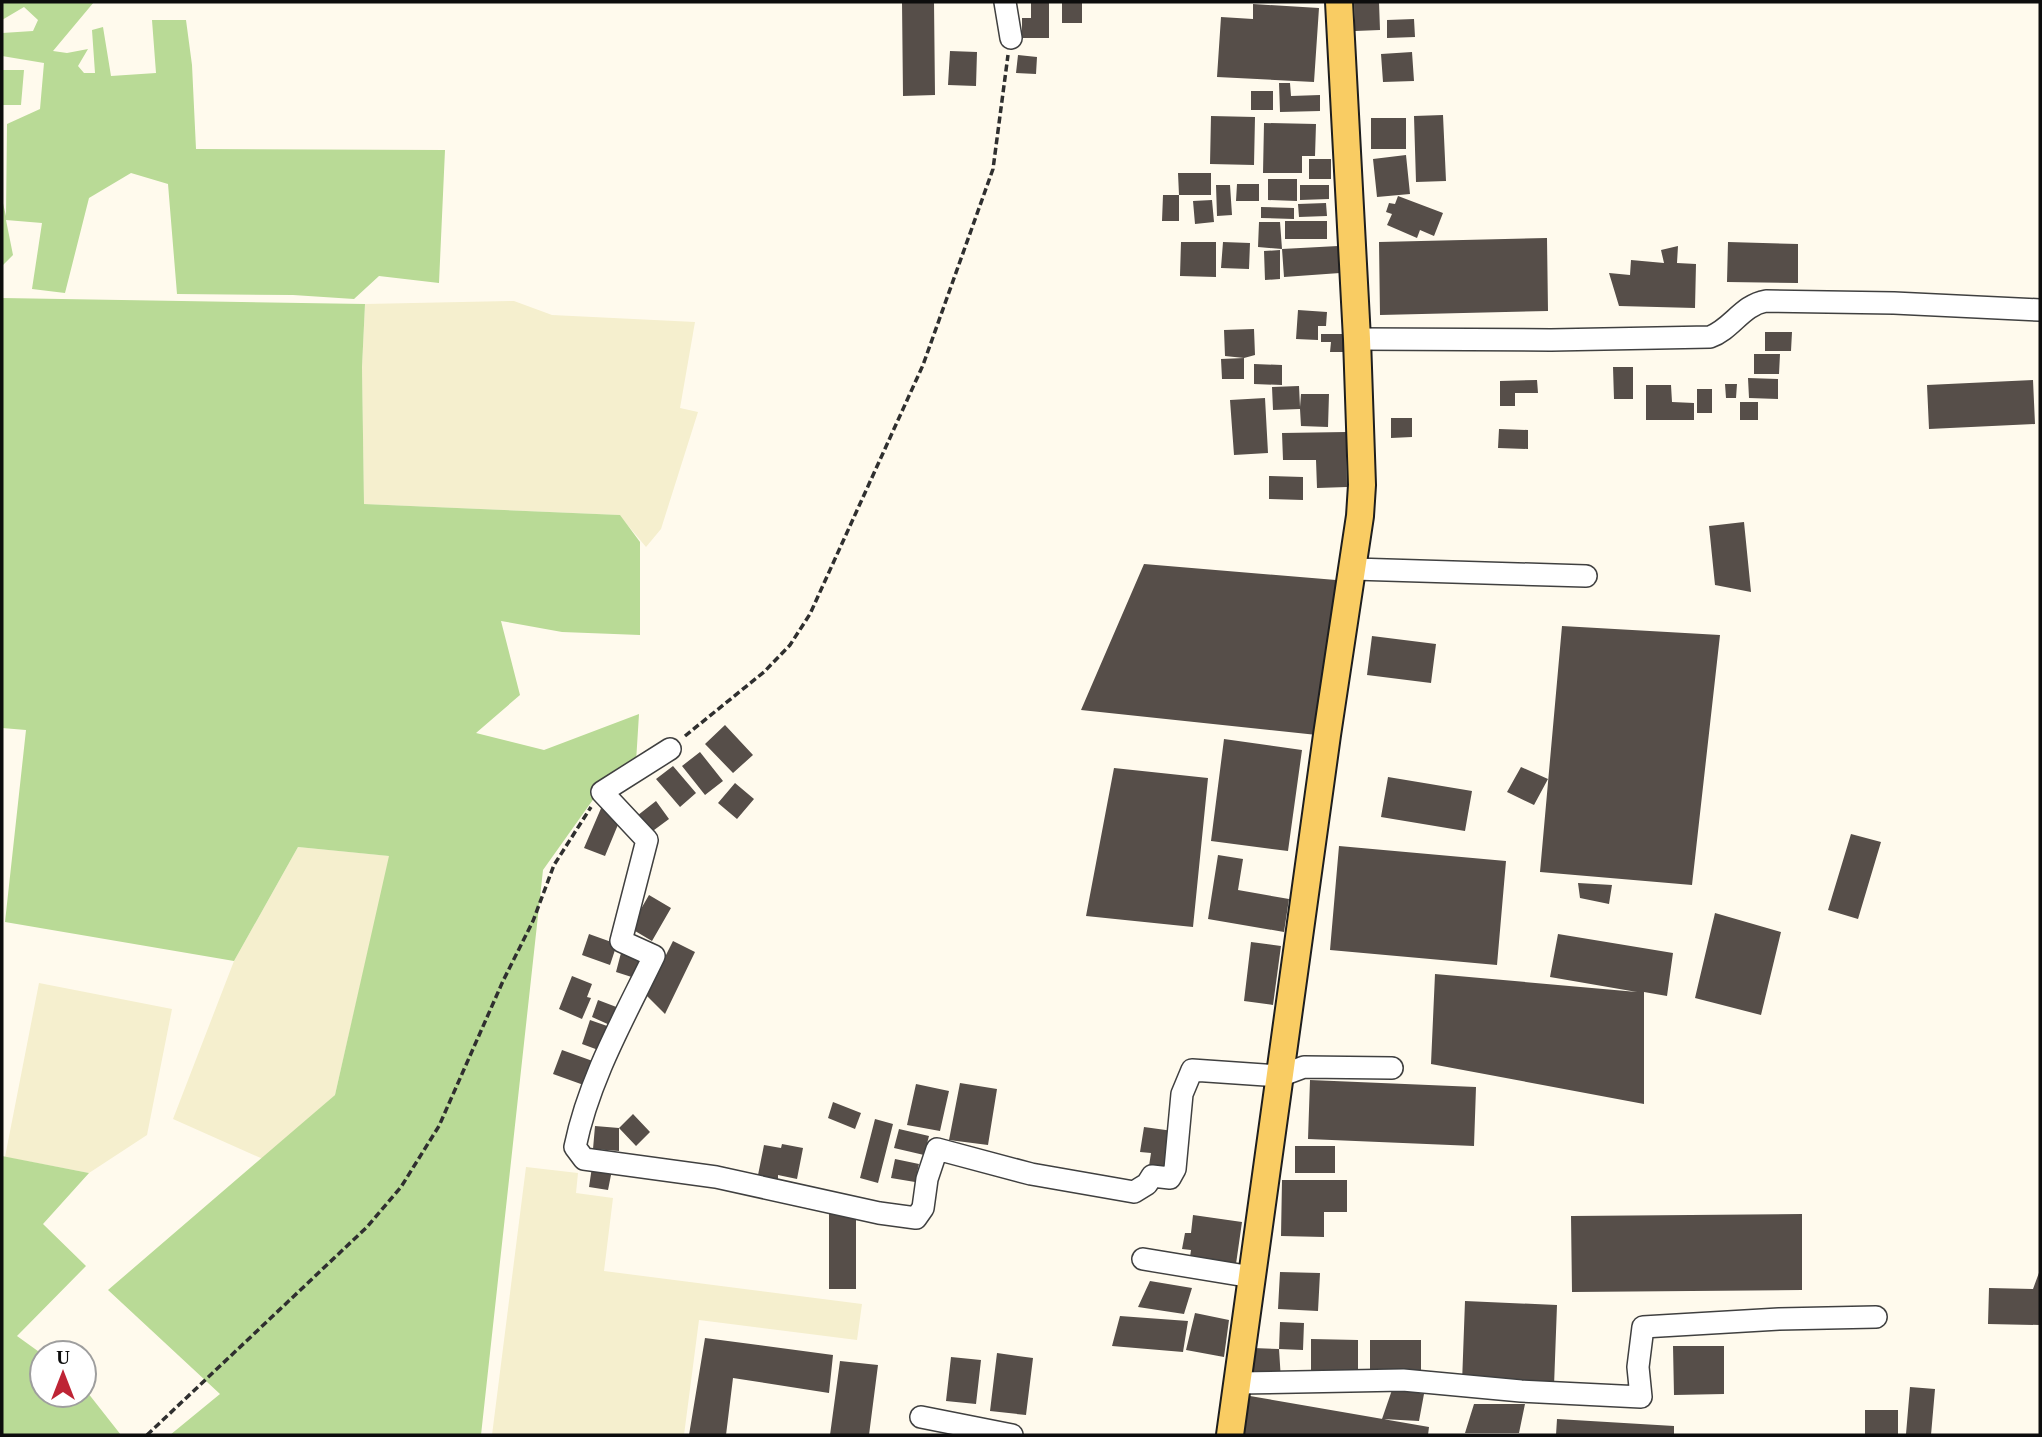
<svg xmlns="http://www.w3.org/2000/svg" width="2042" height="1437" viewBox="0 0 2042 1437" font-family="'Times New Roman',serif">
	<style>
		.farmland { fill: #f5efce }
		.forest { fill: #b9da96 }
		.building { fill: #564e49 }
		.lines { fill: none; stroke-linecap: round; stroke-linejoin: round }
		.minor-casing { stroke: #404040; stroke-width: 24 }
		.major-casing { stroke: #1e1e1e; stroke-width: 30 }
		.path { stroke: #2f2f2f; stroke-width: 3.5; stroke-dasharray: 7 3.5; stroke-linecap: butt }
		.minor { stroke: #fff; stroke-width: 21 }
		.major { stroke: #f9cc63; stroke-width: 26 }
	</style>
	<rect width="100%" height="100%" fill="#fffaed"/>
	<path class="farmland" d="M514,301L552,315L695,322L680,408L698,412L661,529L646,547L619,515L364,504L362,367L365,304Z
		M298,847L390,856L335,1095L263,1159L173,1119L234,961Z
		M39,983L172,1009L147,1135L89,1173L5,1157Z
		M526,1167L578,1173L576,1193L613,1198L604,1271L862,1304L857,1340L699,1320L684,1435H492Z"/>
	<path class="forest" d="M2,2H94L53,51L67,53L88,49L78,66L84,73H95L92,30L103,27L111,76L156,73L152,20H186L192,65L196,149L445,150L439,283L379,276L354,299L293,295L177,294L168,184L131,173L89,198L65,293L32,289L42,223L6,220L13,255L2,266V199L6,216L7,124L40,109L44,63L2,56V33L33,31L38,20L24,7L2,20Z
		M2,70H24L21,105H2Z
		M2,298L365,304L362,367L364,504L620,515L640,542V635L562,632L501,621L520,695L476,733L544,750L639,714L636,762L597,794L543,870L481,1435H170L220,1394L108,1290L335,1095L389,856L298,847L234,961L5,922L26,730L2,728Z
		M2,1156L89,1173L43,1224L86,1266L17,1336L42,1354V1395H84V1388L121,1435H2Z"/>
	<path class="building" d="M902,2H934L935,95L903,96Z
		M1031,2H1049V38H1022V18H1031Z
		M1062,2H1082V23H1062Z
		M1354,2H1379L1380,30L1355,31Z
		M1253,4L1319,8L1314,82L1217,77L1221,17L1253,19Z
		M1414,19L1415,37L1387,38V20Z
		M950,51L977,52L976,86L948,85Z
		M1412,52L1414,81L1383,82L1381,54Z
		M1018,55L1037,57L1036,74L1016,73Z
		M1279,83H1290L1291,96L1320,95V111L1280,112Z
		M1251,91H1273V110H1251Z
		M1443,115L1446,181L1416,182L1414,116Z
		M1211,116L1255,117L1254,165L1210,164Z
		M1371,118H1406V149H1371Z
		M1264,123L1316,124L1315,156H1302V173H1263Z
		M1406,155L1410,194L1377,197L1373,159Z
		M1309,159H1331V179H1309Z
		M1178,173H1211V195H1179Z
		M1268,179H1297V201L1268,200Z
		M1237,184H1259V201H1236Z
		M1216,185H1230L1232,215L1217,216Z
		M1300,185H1329V199L1300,200Z
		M1163,195H1179V221H1162Z
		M1398,196L1443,213L1434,236L1420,230L1417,238L1387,225L1392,214L1386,212L1389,203L1395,204Z
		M1212,200L1214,222L1195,224L1193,201Z
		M1326,203L1327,216L1299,217L1298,204Z
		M1261,207L1294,208V219L1261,218Z
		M1285,221H1327V239H1285Z
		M1259,222H1280L1282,249L1258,247Z
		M1547,238L1548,311L1380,315L1379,242Z
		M1181,242H1216V277L1180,276Z
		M1223,242L1250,243L1249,269L1221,268Z
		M1728,242L1798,244V283L1727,282Z
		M1338,246L1340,273L1284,277L1282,249Z
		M1678,246L1677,263L1696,264L1695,308L1619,306L1609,273L1630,275L1631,260L1664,263L1661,250Z
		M1280,250V279L1265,280L1264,251Z
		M1298,310L1327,312L1326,326H1318V340L1296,339Z
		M1254,329L1255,355L1244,358L1225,356L1224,330Z
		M1765,332H1792L1791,351H1765Z
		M1321,334H1343V352H1330L1331,342H1321Z
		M1754,354H1780L1779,374H1754Z
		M1244,358V379H1222L1221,359Z
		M1254,364L1282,365V385L1254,384Z
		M1613,367H1633V399H1614Z
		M1748,378L1778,379V399L1749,398Z
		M1537,380L1538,393H1515V406H1500V381Z
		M2033,380L2035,424L1929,429L1927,385Z
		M1725,384H1737L1736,398H1726Z
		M1646,385H1671L1672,402L1694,403V420H1646Z
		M1299,386L1300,407L1301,394H1329L1328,427L1301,426L1300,409L1273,410L1272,387Z
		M1697,389H1712V413H1697Z
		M1265,398L1268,453L1234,455L1230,400Z
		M1740,402H1758V420H1740Z
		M1391,418H1412V437L1391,438Z
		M1499,429L1528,430V449L1498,448Z
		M1346,432L1347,487L1317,488L1316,460H1283L1282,433Z
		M1269,476L1303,477V500L1269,499Z
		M1744,522L1751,592L1715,585L1709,526Z
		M1144,564L1336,580L1317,735L1081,710Z
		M1562,626L1720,635L1692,885L1540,872Z
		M1372,636L1436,644L1431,683L1367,675Z
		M725,725L753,755L733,773L705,744Z
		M1224,739L1302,750L1288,851L1211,841Z
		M700,752L723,781L705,795L682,766Z
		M673,766L696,793L680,807L656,779Z
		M1521,767L1548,779L1534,805L1507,792Z
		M1114,768L1208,778L1193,927L1086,916Z
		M1388,777L1472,791L1465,831L1381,817Z
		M735,783L754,799L737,819L718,803Z
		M656,801L669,819L646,836L633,819Z
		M602,806L622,815L605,856L584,848Z
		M1851,834L1881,842L1858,919L1828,910Z
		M1339,846L1506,861L1497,965L1330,950Z
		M1218,855L1243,859L1238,890L1289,899L1284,932L1208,919Z
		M1578,883L1612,885L1609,904L1580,898Z
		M649,895L671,908L652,941L630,928Z
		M1715,913L1781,932L1761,1015L1695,998Z
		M589,934L617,944L610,965L582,955Z
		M1558,934L1673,953L1667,996L1644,992V1104L1431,1064L1435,974L1637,992L1550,977Z
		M673,941L695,952L665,1014L646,995Z
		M1251,942L1281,946L1273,1005L1244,1001Z
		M621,953L647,961L641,980L616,972Z
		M572,976L592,984L587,997L591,998L582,1019L559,1009Z
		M598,1000L619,1008L612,1026L592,1017Z
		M590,1020L610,1027L601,1051L582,1044Z
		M562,1050L601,1064L592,1088L553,1074Z
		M1310,1080L1476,1087L1474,1146L1308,1139Z
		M960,1083L997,1089L988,1145L949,1140Z
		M916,1084L949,1091L940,1131L907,1125Z
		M833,1102L861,1113L855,1129L828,1118Z
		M633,1114L650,1132L636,1146L619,1128V1151L593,1149L595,1126L619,1128Z
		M875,1119L893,1124L878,1183L860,1178Z
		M1144,1127L1173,1131L1168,1173L1149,1166L1151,1153L1140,1152Z
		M899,1129L929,1136L924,1155L894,1148Z
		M782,1144L803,1148L797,1179L778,1175V1179L758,1175L764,1145L781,1148Z
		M1295,1146H1335V1173H1295Z
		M895,1159L919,1164L915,1182L891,1178Z
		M592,1167L612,1170L608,1190L589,1187Z
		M1282,1180H1347V1212H1324V1237L1281,1236Z
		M829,1212H856V1289H829Z
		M1802,1214V1290L1572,1292L1571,1216Z
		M1193,1215L1242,1222L1235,1271L1189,1264L1191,1250L1182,1249L1185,1233H1191Z
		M2040,1270V1325L1988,1324L1989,1288L2033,1289Z
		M1280,1272L1320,1273L1318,1311L1278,1309Z
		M1150,1281L1192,1288L1184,1314L1138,1307Z
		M1465,1301L1557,1305L1554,1386L1462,1383Z
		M1195,1313L1229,1320L1224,1357L1186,1350Z
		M1120,1316L1188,1321L1183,1352L1112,1346Z
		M1280,1322L1304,1323L1303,1350L1279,1349Z
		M705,1338L833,1355L829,1393L733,1378L726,1435H689Z
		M1311,1339L1358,1340V1378H1311Z
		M1370,1340H1421V1375H1370Z
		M1673,1346H1724V1394L1674,1395Z
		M1253,1348L1279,1349L1281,1380H1253Z
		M997,1353L1033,1358L1026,1415L990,1411Z
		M951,1357L981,1360L976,1404L946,1401Z
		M840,1361L878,1365L869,1435H830Z
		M1393,1387L1424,1394L1419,1421L1382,1419Z
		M1910,1387L1935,1389L1931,1435L1906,1434Z
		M1250,1396L1429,1427L1428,1435H1243Z
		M1474,1404H1525L1519,1433H1465Z
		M1865,1410H1898V1435H1865Z
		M1557,1419L1674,1426V1435H1556Z"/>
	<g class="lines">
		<defs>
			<path id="minor" d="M1005,2L1011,38
				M1357,339L1551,340L1710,337C1732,329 1742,305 1766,301L1894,303L2040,310
				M1354,569L1586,576
				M670,749L602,792L647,840L621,941L654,956C624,1018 589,1079 575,1147L584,1159L716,1177L879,1213L916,1218L923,1208L927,1179L937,1149L1031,1174L1134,1192L1147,1184L1152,1176L1170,1178L1175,1169L1182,1094L1192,1070L1280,1076L1304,1067L1392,1068
				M1143,1259L1252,1277
				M1238,1383L1403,1380L1521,1391L1641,1397L1638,1367L1643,1327L1779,1319L1876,1317
				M921,1417L1012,1435"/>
			<path id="major" d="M1230,1435L1327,735L1360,516L1362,485L1357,339L1339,2"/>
		</defs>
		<use href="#minor" class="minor-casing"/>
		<use href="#major" class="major-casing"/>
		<path class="path" d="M685,736L764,672L790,645L810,614L923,365L993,169L1008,55
			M147,1435L367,1227L401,1187L439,1126L503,981L533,921L554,865L591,807"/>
		<use href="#minor" class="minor"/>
		<use href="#major" class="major"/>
	</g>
	<rect width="2042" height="1437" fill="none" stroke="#0d0d0d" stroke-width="7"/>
	<g transform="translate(63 1374)"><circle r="33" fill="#ffffff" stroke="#9e9e9e" stroke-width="2"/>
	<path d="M0-5L12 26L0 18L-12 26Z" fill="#be2435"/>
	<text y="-10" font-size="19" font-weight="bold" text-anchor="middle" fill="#0d0d0d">U</text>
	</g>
</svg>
